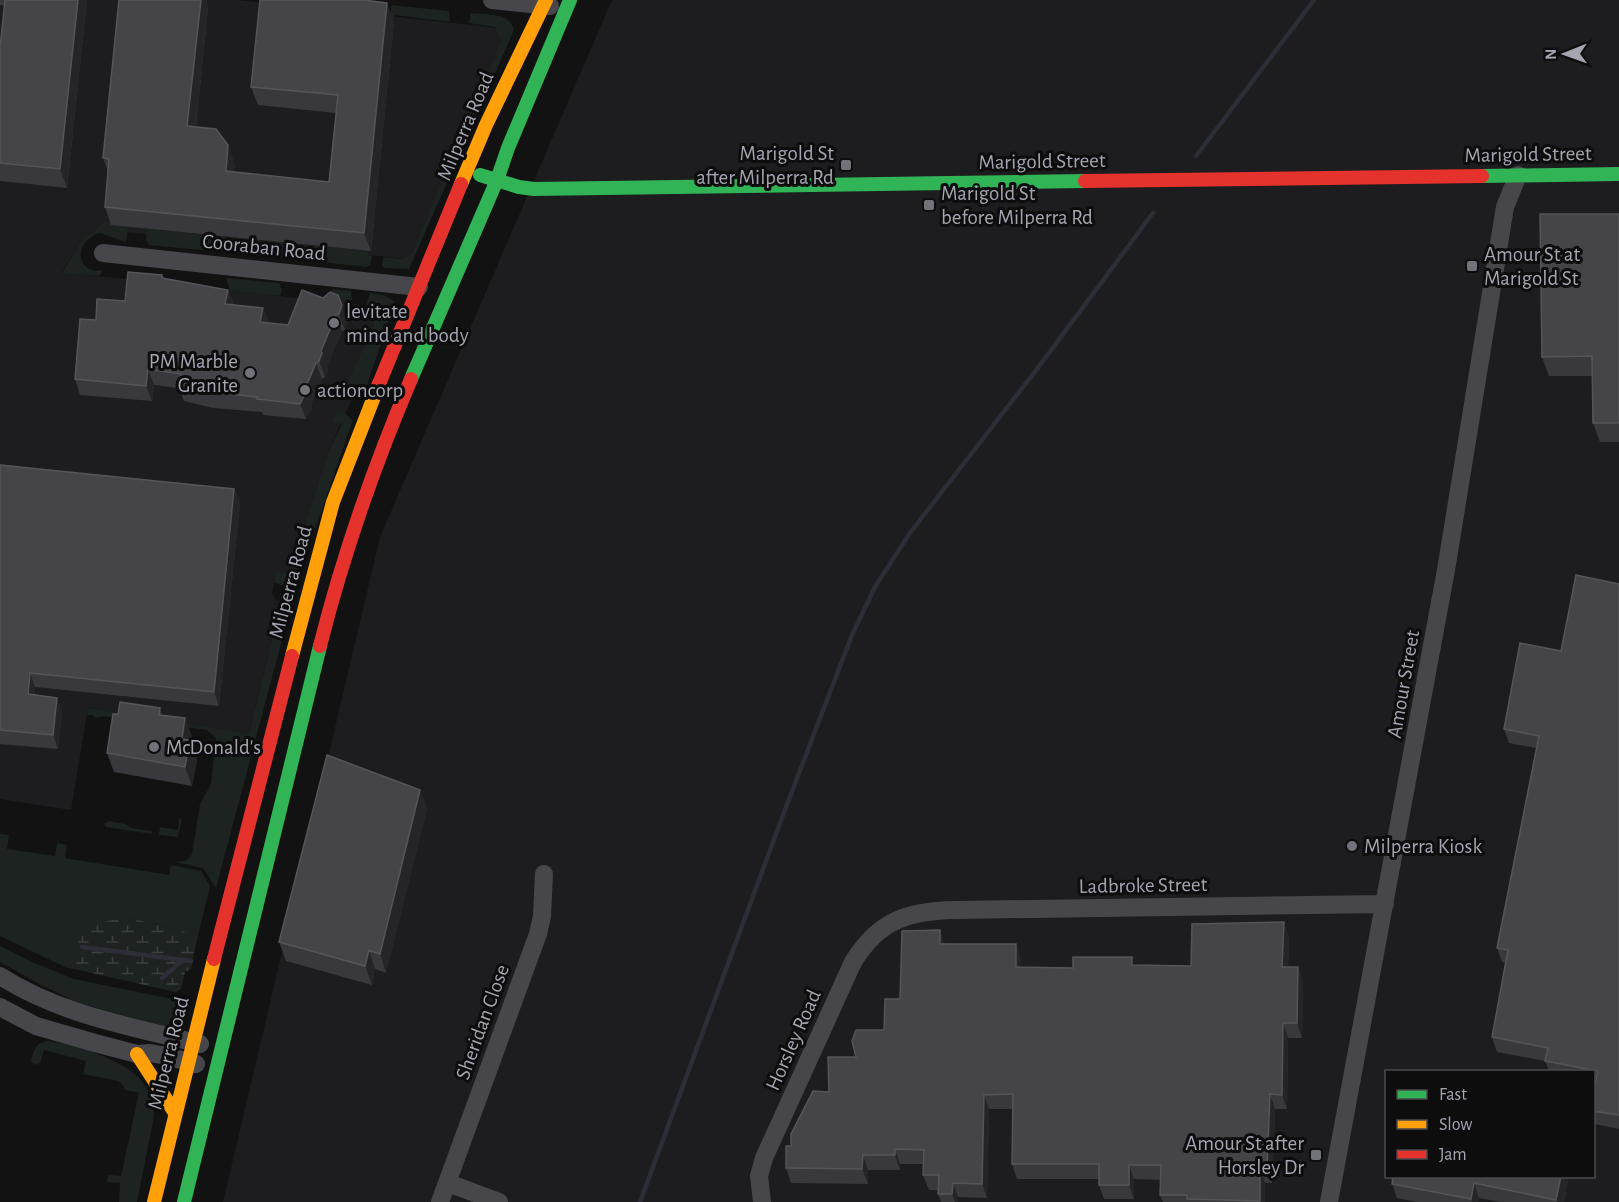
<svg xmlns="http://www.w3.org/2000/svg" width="1619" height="1202" viewBox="0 0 1619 1202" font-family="'Alegreya Sans',sans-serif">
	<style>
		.built { fill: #1d1c1e; fill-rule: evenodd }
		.green { fill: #1d2320 }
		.wetland { fill: url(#wetland-marsh) }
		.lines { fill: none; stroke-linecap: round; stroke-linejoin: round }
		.stream { stroke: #2b2e37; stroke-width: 4.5 }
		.street { stroke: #47474b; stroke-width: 18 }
		.fast { stroke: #30b455; stroke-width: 14 }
		.slow { stroke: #ff9f0a; stroke-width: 14 }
		.jam { stroke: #e5322d; stroke-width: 14 }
		.wall { fill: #39393d }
		.shaded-wall { fill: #252527 }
		.building { fill: #454549; stroke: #54545a; stroke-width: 1.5 }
		.poi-dot { fill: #72727a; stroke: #0d0d0e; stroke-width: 2 }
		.labels { text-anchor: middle; stroke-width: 6; stroke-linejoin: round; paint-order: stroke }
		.street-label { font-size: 21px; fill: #a5a5b2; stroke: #0d0d0e }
		.poi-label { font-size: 21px; fill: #a5a5b2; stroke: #0d0d0e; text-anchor: start }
	</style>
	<defs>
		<pattern id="wetland-marsh" width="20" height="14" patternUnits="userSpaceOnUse" patternTransform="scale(1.5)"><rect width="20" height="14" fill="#1d2320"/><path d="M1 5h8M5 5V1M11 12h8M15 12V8" fill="none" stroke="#3b403e"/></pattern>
	</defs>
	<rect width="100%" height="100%" fill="#121213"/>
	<path class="built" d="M0,0H238L491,27L496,28L503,39L431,217L409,259L105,230L104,223L81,241L62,272L370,306L386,325L328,452L289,575L276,572L272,594L276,600L281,602L249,733L88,708L71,810L0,799Z
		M612,0H1619V1202H223L380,537ZM1386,1072H1594V1176H1386Z"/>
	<path class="green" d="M391,5L449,11L450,22L395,15L394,21H390Z
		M471,13C487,15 509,12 514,30L409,269L384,268L382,265L383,257L401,259L412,253L501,41L495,27L469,23Z
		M105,222L128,227L126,242L100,233C73,240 75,276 103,270L99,276L62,273L81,241Z
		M147,229L286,243L285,258L149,245L146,240Z
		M304,245L369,251L368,255L372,256L370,265L367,267L302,260Z
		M226,278L279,283L282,290L280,296L230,291Z
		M333,289L351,291L352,304L324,301L326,295Z
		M370,293L384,295L395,302L363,397C354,396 346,396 346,385L373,328C376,314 368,318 365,309Z
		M337,411H342L353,420L295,588L274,583L276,572L289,574L328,452L342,424L331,422Z
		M281,602L291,606L216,888L203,868L175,862L186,861L192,854L200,804L211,784L216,738L207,730L104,716L95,718L93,715H87L88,708L249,733Z
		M179,818L182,820L178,837L159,835L160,827L178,830Z
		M109,821L125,824L131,828L152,831V834L106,827L104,824Z
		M0,834L9,835L7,849L55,856L57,843L67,845L65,858L169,875L171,865L201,871L210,886L198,935L126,917L75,963L65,967L0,936Z
		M0,946L32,962L74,979L177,1000L182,1006L179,1016L170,1020L168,1028L79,1003L41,985L0,962Z
		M47,1041C72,1043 121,1059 139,1078C148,1088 154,1103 154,1116L137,1202H119L120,1183L107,1182L108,1175L121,1176L139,1093L125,1090L123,1085L118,1081L83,1074L86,1061L44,1050L40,1063L34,1065L31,1061C34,1050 35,1043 47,1041Z"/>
	<path class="wetland" d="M126,917L198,935L191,969L185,972L181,989L176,992L65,967L75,963L81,927Z"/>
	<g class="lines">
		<path class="stream" d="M1196,156L1314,0
			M82,947L191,961
			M162,978L182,961
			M640,1202L786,807L852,635L876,585L910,533L1040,365L1153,213"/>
		<path class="street" d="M492,0L550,6
			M103,253L419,287
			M0,976C61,1015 130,1026 200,1044
			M0,1007L36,1026L95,1043L137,1054L150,1053L167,1056L196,1064
			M448,1183L499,1202
			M440,1202L538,934L542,916L544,874
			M762,1202L759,1176L764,1158L853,962C879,920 908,911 955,910L1385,904
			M1329,1202L1446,570L1505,207L1518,175"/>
		<path class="fast" d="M480,175L519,187L534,189L1085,181
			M1482,176L1619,174
			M411,379L497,180L508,148L570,0
			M184,1202L320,646"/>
		<path class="slow" d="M461,184L486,125L546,0
			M292,656L333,502L379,384
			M137,1054L175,1113
			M154,1202L214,959"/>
		<path class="jam" d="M1085,181L1482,176
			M379,384L461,184
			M320,646C343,555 374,466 411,379
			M214,959L292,656"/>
	</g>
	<path class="wall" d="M0,0H87L67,188L0,181V48L5,5H0Z
		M206,0L208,8L196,127L235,164L234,172L329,182L336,113L258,105L251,87L394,21L371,251L111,225L105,207L108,172L103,158Z
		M1619,214V442H1600L1593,423V376H1549L1542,357Z
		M162,275L163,278L228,290L234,305L263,308L269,323L288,325L323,298L338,295L347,321L345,330L342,331L327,366L328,369L325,377L322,379L311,405L312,408L306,419L263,415L262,412L213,408L184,401L179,388L154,385L152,401L80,395L75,379L96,320L125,301Z
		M0,465L234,489L240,504L219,706L35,687L34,695L57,698L62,712L58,749L0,744Z
		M1619,584V1129L1595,1124L1593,1119V1092L1595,1084H1593V1071H1549L1545,1061L1497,1052L1492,1037L1506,963L1502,962L1497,948L1536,748L1509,743L1504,729L1561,651Z
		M160,708L162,715L185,718L192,737L191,743L197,759L192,786L114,772L107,753L118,714Z
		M420,790L427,809L386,973L375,969L372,985L286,961L279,942Z
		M1289,936L1288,967H1298L1303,982L1302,1038H1288L1287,1109H1275L1272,1183H1265V1202H1163L1160,1195L1161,1180L1134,1179V1199H1104L1099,1185V1179H1017L1012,1164L1013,1109H989L987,1198L958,1197V1202H941L938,1194V1190H929L923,1175L924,1164H900V1170H868V1184L791,1183L786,1168L791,1146L829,1092L856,1057L884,1030L900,999L945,944H1016L1021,959V967L1073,968L1135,965L1191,966Z
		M1393,1176H1569L1564,1202H1501L1479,1198L1478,1202H1417L1397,1198L1392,1184Z"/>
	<path class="shaded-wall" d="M78,0H87L67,188L60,169Z
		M201,0H206L208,8L194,145L187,126Z
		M387,3L394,21L371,251L364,233Z
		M228,145L235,164L232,190L226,171Z
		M228,290L234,306L225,304Z
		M342,305L347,321L345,330L339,314Z
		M263,308L269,324L260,322Z
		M336,315L342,331L327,366L328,369L325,377L319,361L321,351Z
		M316,363L322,379L311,405L305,389Z
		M148,369L154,385L152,401L146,386Z
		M306,392L312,408L306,419L300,404Z
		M234,489L240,504L219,706L214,692Z
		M30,673L35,687L33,708L28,694Z
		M57,698L62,712L58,749L53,735Z
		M185,718L192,737L191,743L197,759L192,786L185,767L182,739Z
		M420,790L427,809L386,973L380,954Z
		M1284,922L1289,936L1288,982L1282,967Z
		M940,930L945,945L940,944Z
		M1016,944L1021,959V981L1016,967Z
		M369,950L375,969L372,985L365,966Z
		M1298,967L1303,982L1302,1038L1297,1023Z
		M1283,1023L1288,1038L1287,1109L1282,1095Z
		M1270,1094L1275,1109L1272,1183L1267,1169Z
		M984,1095L989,1109L987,1198L982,1184Z
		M895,1149L900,1164V1170L895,1155Z
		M863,1155L868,1170V1184L862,1169Z
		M1129,1165L1134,1179V1199L1129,1185Z
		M1260,1168L1265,1183V1202H1260Z
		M1561,1176H1569L1564,1202H1557L1556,1200Z
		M953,1183L958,1197V1202H955L952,1194Z
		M1474,1183L1479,1198L1478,1202H1472L1471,1199Z"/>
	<path class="building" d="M5,0H78L60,169L0,163V48Z
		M119,0H201L187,126L216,129L228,145L226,171L329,182L338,95L251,87L260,0H364L387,3L364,233L105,207L109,159L103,158Z
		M1540,214H1619V423H1593L1592,356L1542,357Z
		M128,272L162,275V278L228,290L225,304L263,308L260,322L288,325L302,290L323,298L330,292L338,295L342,305L339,314L336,315L321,351L322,353L319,361L316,363L305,389L306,392L300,404L257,399L258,397L208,392L178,385L181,374L148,369L146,386L75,379L80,319L96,320L97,299L125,301Z
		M0,465L234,489L214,692L30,673L28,694L57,698L53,735L0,730Z
		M1576,575L1619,584V1115L1593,1111V1092L1598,1071L1545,1061L1548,1048L1492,1037L1508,950L1497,948L1539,736L1504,729L1520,643L1561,651Z
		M120,702L160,708L159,715L185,718L182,739L190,740L185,767L107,753L113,714H118Z
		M327,755L420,790L380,954L369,950L365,966L279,942Z
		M1284,922L1282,967H1298L1297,1023H1283L1282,1095L1270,1094L1267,1169L1260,1168V1201L1187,1199V1195H1160L1161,1165H1129V1185H1099V1164H1012L1013,1094L984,1095L982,1184L953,1183L952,1194H938L939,1175H923L924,1150L895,1149V1155H863L862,1169L786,1168V1146H791V1134L813,1091L829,1092L828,1057H856L852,1041L856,1030H884L885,999H900L902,931L940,930V944H1016V967L1073,968V957H1132V965L1191,966L1192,924Z
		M1393,1176H1561L1556,1200L1474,1183L1471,1199L1392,1184Z"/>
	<g class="poi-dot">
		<rect x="840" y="159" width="12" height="12" rx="3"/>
		<rect x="923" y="199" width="12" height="12" rx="3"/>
		<rect x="1466" y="260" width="12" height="12" rx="3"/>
		<circle cx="334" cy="323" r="6"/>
		<circle cx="250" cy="373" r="6"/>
		<circle cx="305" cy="390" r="6"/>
		<circle cx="154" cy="747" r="6"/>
		<circle cx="1352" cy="846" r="6"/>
		<rect x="1310" y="1149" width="12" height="12" rx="3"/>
	</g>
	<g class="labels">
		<g class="street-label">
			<text transform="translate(465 126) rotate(-67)" y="7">Milperra Road</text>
			<text transform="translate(1528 154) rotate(-1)" y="7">Marigold Street</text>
			<text transform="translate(1042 161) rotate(-1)" y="7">Marigold Street</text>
			<text transform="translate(264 247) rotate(6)" y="7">Cooraban Road</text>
			<text transform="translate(290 582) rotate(-75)" y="7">Milperra Road</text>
			<text transform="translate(1403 684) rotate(-80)" y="7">Amour Street</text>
			<text transform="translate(1143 885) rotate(-1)" y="7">Ladbroke Street</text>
			<text transform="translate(482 1022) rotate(-70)" y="7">Sheridan Close</text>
			<text transform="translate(793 1040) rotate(-66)" y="7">Horsley Road</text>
			<text transform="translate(168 1053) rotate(-76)" y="7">Milperra Road</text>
		</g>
		<g class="poi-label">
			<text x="834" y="160" text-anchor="end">Marigold St<tspan x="834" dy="24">after Milperra Rd</tspan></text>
			<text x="941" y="200">Marigold St<tspan x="941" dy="24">before Milperra Rd</tspan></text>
			<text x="1484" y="261">Amour St at<tspan x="1484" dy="24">Marigold St</tspan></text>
			<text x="346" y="318">levitate<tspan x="346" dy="24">mind and body</tspan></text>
			<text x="238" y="368" text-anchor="end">PM Marble<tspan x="238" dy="24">Granite</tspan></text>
			<text x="317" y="397">actioncorp</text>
			<text x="166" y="754">McDonald's</text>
			<text x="1364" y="853">Milperra Kiosk</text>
			<text x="1304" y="1150" text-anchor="end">Amour St after<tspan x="1304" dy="24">Horsley Dr</tspan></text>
		</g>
	</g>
	<rect x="1385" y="1070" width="210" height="108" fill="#0d0d0e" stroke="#4a4a50" stroke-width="1.5"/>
	<rect x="1397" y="1090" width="30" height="9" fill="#30b455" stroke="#4a4a50" stroke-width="1.5"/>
	<text x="1439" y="1100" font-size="18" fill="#a5a5b2">Fast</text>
	<rect x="1397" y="1120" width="30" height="9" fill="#ff9f0a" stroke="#4a4a50" stroke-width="1.5"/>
	<text x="1439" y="1130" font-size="18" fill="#a5a5b2">Slow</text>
	<rect x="1397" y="1150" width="30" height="9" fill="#e5322d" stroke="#4a4a50" stroke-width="1.5"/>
	<text x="1439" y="1160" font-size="18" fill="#a5a5b2">Jam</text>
	<g transform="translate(1565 54) rotate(269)" stroke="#0d0d0e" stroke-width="4.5" paint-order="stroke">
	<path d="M0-4.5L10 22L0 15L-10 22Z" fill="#a5a5b2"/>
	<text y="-9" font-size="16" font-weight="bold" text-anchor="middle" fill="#a5a5b2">N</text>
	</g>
</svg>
